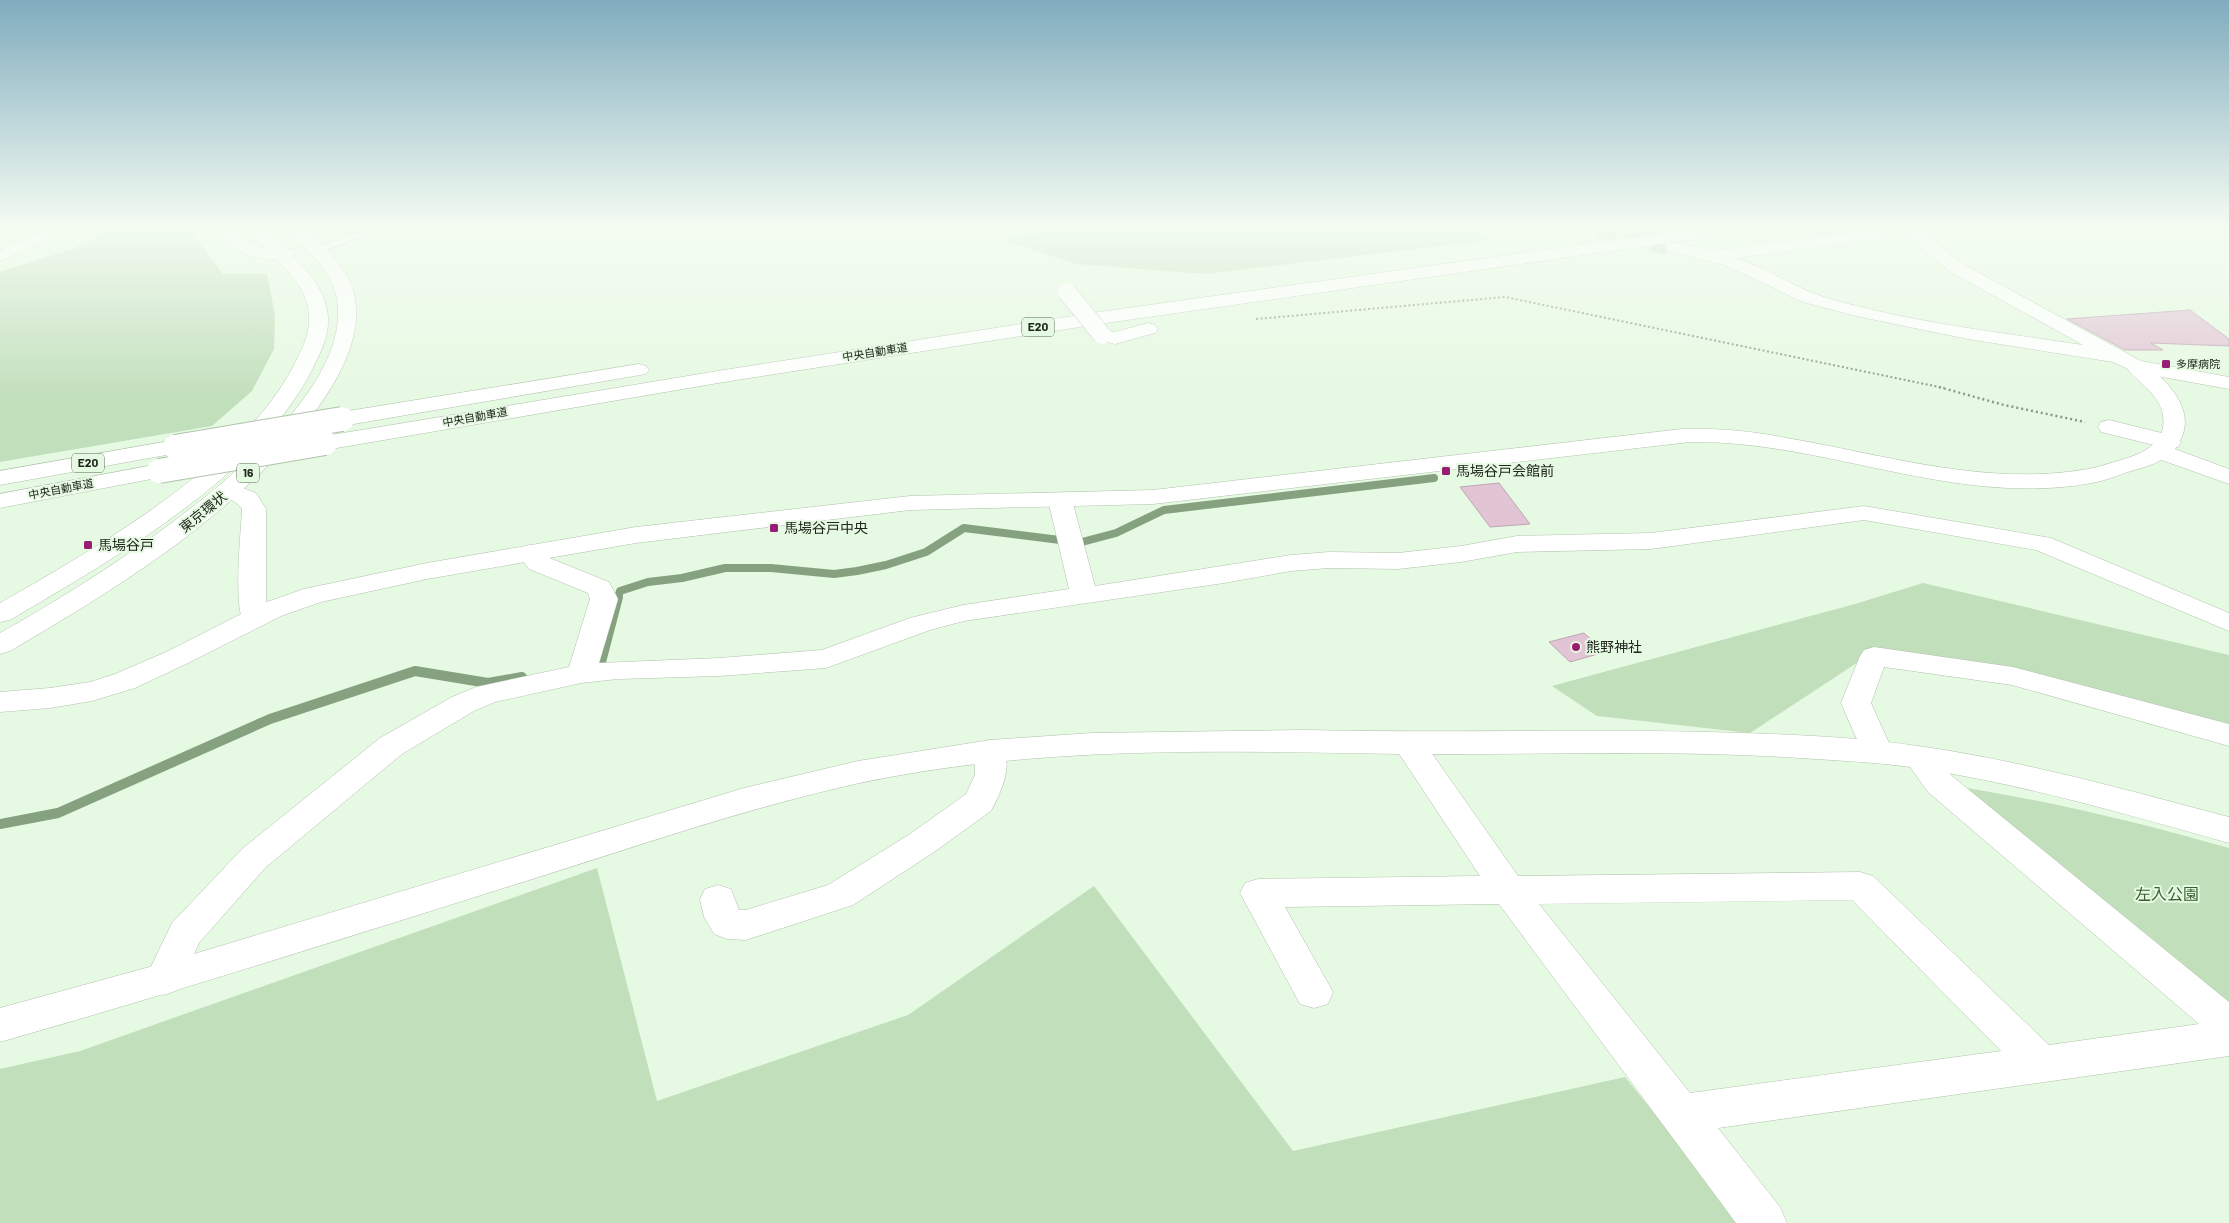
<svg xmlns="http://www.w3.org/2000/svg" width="2229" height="1223" viewBox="0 0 2229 1223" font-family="Barlow,'Noto Sans JP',sans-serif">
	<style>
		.green { fill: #c2dfbc }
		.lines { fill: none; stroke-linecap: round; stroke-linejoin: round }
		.stream-far1 { stroke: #85a180; stroke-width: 8 }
		.stream { stroke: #85a180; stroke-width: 10 }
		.building { fill: #e1c5d4; stroke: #c0a5b4 }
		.street-tunnel { stroke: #becfbb; stroke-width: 18; stroke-dasharray: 18 9; stroke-linecap: butt }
		.lane-casing { stroke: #b0c2ac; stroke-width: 2 }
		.street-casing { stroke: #b0c2ac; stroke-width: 1 }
		.secondary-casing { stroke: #b0c2ac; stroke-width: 1 }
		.highway-casing { stroke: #b0c2ac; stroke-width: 1 }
		.path-far1 { stroke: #8b9988; stroke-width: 2; stroke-dasharray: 2 2.5; stroke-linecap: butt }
		.path { stroke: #8b9988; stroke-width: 2.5; stroke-dasharray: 2 3; stroke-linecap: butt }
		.lane { fill: #fff; fill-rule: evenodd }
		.street { fill: #fff; fill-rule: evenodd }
		.secondary { fill: #fff; fill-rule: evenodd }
		.highway { fill: #fff; fill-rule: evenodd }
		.street-bridge-casing { stroke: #b0c2ac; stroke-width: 19; stroke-linecap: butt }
		.highway-bridge-casing { stroke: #b0c2ac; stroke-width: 26; stroke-linecap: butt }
		.street-bridge { stroke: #fff; stroke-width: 18 }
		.highway-bridge { stroke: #fff; stroke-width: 24 }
		.poi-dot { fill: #991c73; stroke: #e6f9e2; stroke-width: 2 }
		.labels { text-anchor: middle; stroke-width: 4; stroke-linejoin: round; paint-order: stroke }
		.far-street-label { font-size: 11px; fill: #20271e; stroke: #e6f9e2 }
		.far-poi-label { font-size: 11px; fill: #20271e; stroke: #e6f9e2; text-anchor: start }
		.shield { fill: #e6f9e2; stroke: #5b6659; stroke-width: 1 }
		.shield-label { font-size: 12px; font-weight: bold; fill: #20271e }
		.poi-label { font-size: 14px; fill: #20271e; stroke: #e6f9e2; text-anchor: start }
		.street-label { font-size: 14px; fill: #20271e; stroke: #e6f9e2 }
		.near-park-label { font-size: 16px; fill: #375e2f; stroke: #e6f9e2 }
	</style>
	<rect width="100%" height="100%" fill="#e6f9e2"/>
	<path class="green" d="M122,226H187L223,274H267L275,315L274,349L252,391L212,426L0,462V272L72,249Z
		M1075,226H1469L1489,240L1206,274L1076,264L1003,240Z
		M1923,583L2229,655V737L1878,649L1750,733L1597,716L1552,686L1855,604Z
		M1940,784C2038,798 2134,821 2229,848V1026Z
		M597,868L657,1101L908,1015L1094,886L1293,1151L1625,1077L1742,1223H0V1069L80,1051Z"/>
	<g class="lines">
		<path class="stream-far1" d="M1082,542L1116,533L1164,510L1434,478
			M618,598L620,591L648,582L682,578L725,568H771L834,574L857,571L886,565L926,552L964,528L1060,540"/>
		<path class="stream" d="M601,662L618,597
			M0,824L58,813L270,719L415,671L488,683L522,677"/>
	</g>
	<path class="building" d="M2190,310L2229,339V346L2151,343L2163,350H2125L2067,319Z
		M1499,483L1530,524L1490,527L1460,487Z
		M1584,633L1605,652L1570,662L1549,642Z"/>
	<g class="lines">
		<path class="street-tunnel" d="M1599,228L1673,247"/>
		<defs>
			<path id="lane" d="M374,226H389L320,252L316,253L311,250Z"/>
			<path id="street" d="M52,226H74L72,229L0,261V250Z
				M1587,226H1606L1607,228L1605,231C1598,233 1591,233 1587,226Z
				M1896,226H1935L1933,230L1925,232L1961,263L2141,361L2229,377V389L2135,372L2113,362L1968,339L1856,316L1803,302L1725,265L1667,251L1665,247L1667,243L1673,242L1713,251ZM1906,235L1949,271L2083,345C1997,332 1907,322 1824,297C1793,287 1767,268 1736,258Z
				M1148,323L1155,325L1158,329L1155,333L1115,344L1095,339L1092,335L1095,331L1102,329L1115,332Z
				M2109,420L2178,437L2181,442L2178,447L2172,448L2229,469V484L2153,457L2150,452L2153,447L2158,446L2101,432L2098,427L2101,422Z
				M230,483L256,493L266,509V600L268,617L264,623L254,625L244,623C233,606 241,533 242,509C236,499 224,499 218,490L222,485Z
				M1060,493L1069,495L1072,500L1095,586L1291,555L1329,552L1398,553L1461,546L1517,536L1651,533L1864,506L2051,538L2229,613V631L2036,550L1864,520L1651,549L1517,552L1461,562L1398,569L1329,568L1291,571L1224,583L964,621L930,630L826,668L719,676L618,679L581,683L495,702L474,711L402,754L266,867L199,943L178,990L164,995L150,990L145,979L172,923L242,849L380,738L452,697L476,687L569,667L590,599L588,593L529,569L516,553L520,548L529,545L538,548L547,557L609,582L618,599L599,663L719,658L822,650L910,618L963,605L1069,589L1048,500L1051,495Z
				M1874,647L2013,667L2229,724V746L2012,685L1884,667L1871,703L1893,752L1888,760L1877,763L1866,760L1841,703L1860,656L1864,650Z
				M1408,732L1419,735L1518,876L1860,872L1873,876L2049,1045L2199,1024L1928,792L1903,757L1908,749C1932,742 1938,759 1952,776L2229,1002V1056L1718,1128L1780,1207L1787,1223H1736L1499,904L1285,907L1333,992L1328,1004L1314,1008L1300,1004L1240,893L1245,883L1258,879L1480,876L1392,743L1397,735ZM1852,900L2001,1051L1690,1093L1539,904Z
				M990,740L1001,743C1014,765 1002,790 991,811L934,852L853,905L746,940L727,939L714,934L704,917L700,899L705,889L718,885L731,889L739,910H746L828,885L910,834L966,794L975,775L974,751L979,743Z"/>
			<path id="secondary" d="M1891,226H1914L1916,229L1914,232C1906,234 1896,233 1891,226Z
				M2135,360C2151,364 2168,383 2177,397C2187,413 2188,430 2177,446C2167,462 2145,467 2128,472C2116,476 2104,481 2092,483C1955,508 1825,440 1690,442L1153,504L910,510L636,543L427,579L321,602L281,616L186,664L135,688L92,701L50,708L0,712V692L50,688L90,682L115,674L166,652L261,604L304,589L427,563L636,527L910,496L1153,490L1682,429C1718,428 1752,431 1787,438C1886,455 1987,487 2088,469C2099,467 2110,463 2121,460C2143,453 2167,444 2163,416C2160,393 2137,383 2125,366L2128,362Z
				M1304,730C1439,733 1573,729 1708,732C1778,734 1849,736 1918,746C2024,761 2126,790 2229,817V843C2126,814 2023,784 1917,768C1883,763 1849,761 1815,759C1677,749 1540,755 1403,754C1220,751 1034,745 855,784C743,809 635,847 526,881C351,936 176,992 0,1042V1008L164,963L744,788L858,761L990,740L1092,733Z"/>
			<path id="highway" d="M214,226H231L249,244L266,249L242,226H260L284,248L293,249L295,253L293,256C310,272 327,294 328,318C329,336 321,352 313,368C258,478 113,559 10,620L0,622V603C96,548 241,466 293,367C301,351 310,335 309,317C309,293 292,275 276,259C248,260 230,249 214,226Z
				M279,226C284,226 293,225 298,227C312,232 338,261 346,274C399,366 232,505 166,552C116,588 63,620 10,651L0,654V633C91,582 358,421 337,299C332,273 315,257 296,241C290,237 283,232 279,226Z
				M1717,226H1761L1759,229L1753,231L1099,324L730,381L325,450L317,448L314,443L317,438L325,436L730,369L1099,312Z
				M639,364L646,366L649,370L646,374L342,426L334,424L331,419L334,414L342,412Z
				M175,440L183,442L186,447L183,452L0,485V471Z
				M159,464L167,466L171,471L167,476L0,508V494Z"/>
		</defs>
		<use href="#lane" class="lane-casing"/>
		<use href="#street" class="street-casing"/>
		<use href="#secondary" class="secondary-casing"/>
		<use href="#highway" class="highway-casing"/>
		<path class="path-far1" d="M1256,319L1505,297L1944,388"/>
		<path class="path" d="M1939,387L2004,405L2085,422"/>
		<use href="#lane" class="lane"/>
		<use href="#street" class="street"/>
		<use href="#secondary" class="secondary"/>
		<use href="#highway" class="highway"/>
		<defs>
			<path id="street-bridge" d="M1067,292L1102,335"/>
			<path id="highway-bridge" d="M175,447L342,419
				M159,471L325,443"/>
		</defs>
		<use href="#street-bridge" class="street-bridge-casing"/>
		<use href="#highway-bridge" class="highway-bridge-casing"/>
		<use href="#street-bridge" class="street-bridge"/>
		<use href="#highway-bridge" class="highway-bridge"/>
	</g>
	<linearGradient id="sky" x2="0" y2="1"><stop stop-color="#80acbe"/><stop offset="0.57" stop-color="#f4fcf2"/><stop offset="1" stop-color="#f4fcf2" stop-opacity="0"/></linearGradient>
	<rect width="2229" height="397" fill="url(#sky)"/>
	<g class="poi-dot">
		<rect x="2161" y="359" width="10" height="10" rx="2.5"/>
		<rect x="1441" y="466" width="10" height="10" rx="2.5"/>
		<rect x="769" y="523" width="10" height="10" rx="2.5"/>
		<rect x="83" y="540" width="10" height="10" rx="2.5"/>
		<circle cx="1576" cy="647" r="5"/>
	</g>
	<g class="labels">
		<g class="far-street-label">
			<text transform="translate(875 352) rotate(-9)" y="4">中央自動車道</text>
			<text transform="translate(475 417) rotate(-10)" y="4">中央自動車道</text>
			<text transform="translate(61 489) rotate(-11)" y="4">中央自動車道</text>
		</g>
		<g class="far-poi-label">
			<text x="2176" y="368">多摩病院</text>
		</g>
		<g class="shield">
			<rect x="1022" y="317.5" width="32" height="19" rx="4"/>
			<rect x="72" y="453.5" width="32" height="19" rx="4"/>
			<rect x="237" y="463.5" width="22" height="19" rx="4"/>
		</g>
		<g class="shield-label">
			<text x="1038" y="331">E20</text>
			<text x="88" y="467">E20</text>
			<text x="248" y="477">16</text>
		</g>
		<g class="poi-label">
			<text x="1456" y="476">馬場谷戸会館前</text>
			<text x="784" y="533">馬場谷戸中央</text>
			<text x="98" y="550">馬場谷戸</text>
			<text x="1586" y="652">熊野神社</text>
		</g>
		<g class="street-label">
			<text transform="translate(203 512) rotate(-39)" y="5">東京環状</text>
		</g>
		<g class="near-park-label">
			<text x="2167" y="900">左入公園</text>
		</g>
	</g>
</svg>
